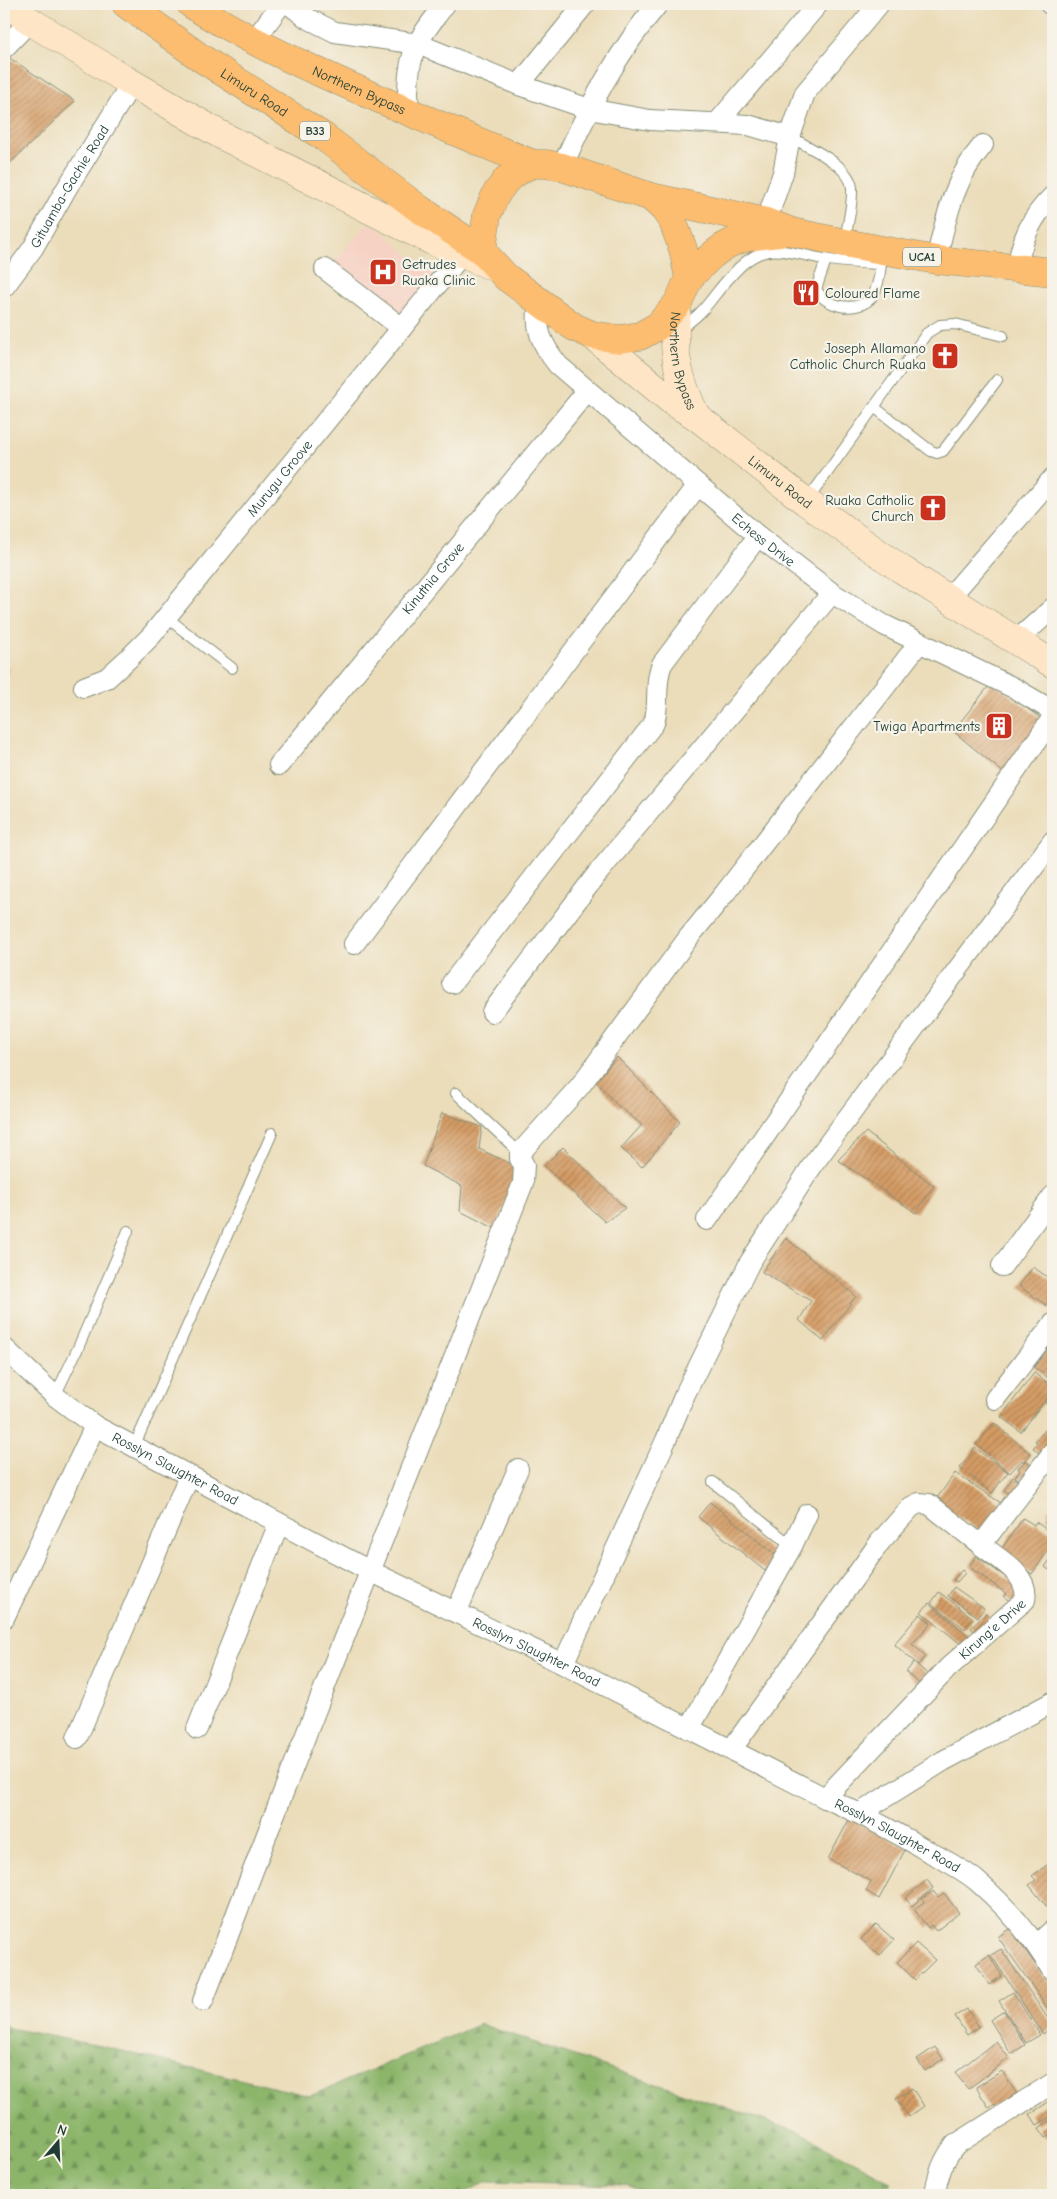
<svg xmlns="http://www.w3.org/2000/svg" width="1057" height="2199" viewBox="0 0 1057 2199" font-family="'Comic Neue',sans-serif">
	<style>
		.built { fill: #f6d2c4 }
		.forest { fill: url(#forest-firs); stroke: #567950 }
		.building { fill: url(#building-hatch) }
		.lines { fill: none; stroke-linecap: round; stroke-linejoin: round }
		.lane-casing { stroke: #858d77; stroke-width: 12 }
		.street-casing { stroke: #858d77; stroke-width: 22 }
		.secondary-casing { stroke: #858d77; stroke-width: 29 }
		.primary-casing { stroke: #858d77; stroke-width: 29 }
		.highway-casing { stroke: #858d77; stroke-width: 29 }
		.lane { stroke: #fff; stroke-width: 10 }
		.street { stroke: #fff; stroke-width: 20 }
		.secondary { stroke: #fee5c5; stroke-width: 28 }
		.primary { stroke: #fcbd6f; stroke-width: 28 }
		.highway { stroke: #fcbd6f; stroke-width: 28 }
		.labels { text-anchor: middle; stroke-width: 4.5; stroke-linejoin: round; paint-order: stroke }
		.shield { fill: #f7f3e8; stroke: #60746a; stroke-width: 1 }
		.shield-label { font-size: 12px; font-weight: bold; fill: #1f3d34 }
		.street-label { font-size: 14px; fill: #1f3d34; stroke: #f7f3e8 }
		.poi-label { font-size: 14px; fill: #1f3d34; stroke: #f7f3e8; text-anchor: end }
	</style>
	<defs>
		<pattern id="forest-firs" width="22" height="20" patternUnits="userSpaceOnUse" patternTransform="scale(1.25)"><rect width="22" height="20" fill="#8cb56b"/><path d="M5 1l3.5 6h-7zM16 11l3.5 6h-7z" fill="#729459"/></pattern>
		<pattern id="building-hatch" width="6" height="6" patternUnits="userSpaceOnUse" patternTransform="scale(1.25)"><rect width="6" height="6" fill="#d59c65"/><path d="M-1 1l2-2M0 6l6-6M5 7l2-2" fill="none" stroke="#ac8054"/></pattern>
	</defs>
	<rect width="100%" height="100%" fill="#f7f3e8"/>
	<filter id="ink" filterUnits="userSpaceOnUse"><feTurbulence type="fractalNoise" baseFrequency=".02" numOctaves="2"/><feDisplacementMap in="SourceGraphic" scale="10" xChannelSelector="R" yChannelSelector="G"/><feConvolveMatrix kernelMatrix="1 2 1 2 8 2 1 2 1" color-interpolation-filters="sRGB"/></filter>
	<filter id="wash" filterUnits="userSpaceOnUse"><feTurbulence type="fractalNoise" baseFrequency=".0096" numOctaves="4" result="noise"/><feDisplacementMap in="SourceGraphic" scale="20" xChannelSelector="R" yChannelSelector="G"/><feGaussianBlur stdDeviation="1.12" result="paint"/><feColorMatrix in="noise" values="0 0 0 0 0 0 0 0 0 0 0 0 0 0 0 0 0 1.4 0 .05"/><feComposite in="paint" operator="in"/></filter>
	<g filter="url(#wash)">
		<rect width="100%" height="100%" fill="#ebddba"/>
		<path class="built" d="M370,221L435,277L396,318L330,267Z"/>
		<path class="forest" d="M4,2024L9,2028L105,2047L310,2096L480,2024L798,2132L892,2182L883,2195H651L627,2185L487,2181L461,2195H4Z"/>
		<g id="blocks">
			<path class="building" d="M8,57L75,101L4,169V62Z
				M4,667L9,669L4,681Z
				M992,682L1044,721L1005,774L953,731Z
				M617,1057L680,1122L642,1167L621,1148L642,1125L616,1104L596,1081Z
				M442,1113L482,1127L479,1149L518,1167L496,1229L460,1211L462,1186L423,1166Z
				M866,1132L934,1186L916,1213L838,1160Z
				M563,1147L625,1208L605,1222L544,1166Z
				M786,1238L856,1296L823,1341L799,1320L811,1301L762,1272Z
				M1033,1267L1053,1281V1310L1019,1286Z
				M1049,1347L1053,1350V1382L1034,1367Z
				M1034,1373L1053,1387V1390L1021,1432L1001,1417Z
				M1053,1392V1409L1045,1403Z
				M994,1423L1031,1454L1024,1462L1022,1460L1010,1473L976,1444Z
				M1049,1426L1053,1430V1440L1042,1455L1033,1448L1038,1442L1035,1441Z
				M975,1448L1008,1472L992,1493L960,1468Z
				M1026,1460L1033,1467L1019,1481L1015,1476L1020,1471L1018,1468Z
				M955,1473L1004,1505L985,1534L935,1501Z
				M1013,1477L1022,1484L1013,1497L1004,1490Z
				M710,1502L777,1556L765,1571L698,1517Z
				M1053,1504V1522L1047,1517L1049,1513L1047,1512Z
				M1023,1518L1034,1525L1036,1522L1053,1534L1051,1536L1053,1538V1543L1032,1574L1000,1551Z
				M1053,1555V1573L1045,1567Z
				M976,1556L1025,1591L1016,1605L1004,1597L1007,1594L969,1567Z
				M962,1570L965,1573L957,1582L953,1580Z
				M954,1587L984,1608L978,1617L948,1596Z
				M939,1592L973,1618L965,1629L931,1603Z
				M929,1603L974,1640L967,1649L921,1612Z
				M986,1613L995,1622L979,1637L971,1628Z
				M920,1614L931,1623L912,1644L926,1656L918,1665L894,1644Z
				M914,1662L931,1677L923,1687L906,1672Z
				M850,1818L906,1848L879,1899L866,1891L871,1881L828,1859Z
				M1053,1857V1902L1047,1907L1029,1885L1036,1880L1032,1876L1051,1862L1050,1860Z
				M927,1880L933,1888L912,1906L905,1898Z
				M933,1891L938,1897L944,1893L959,1913L936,1931L931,1925L928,1928L914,1909L924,1902L922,1899Z
				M876,1924L894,1940L879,1956L861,1939Z
				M1010,1928L1053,1990V2016L998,1937Z
				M916,1943L935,1960L915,1980L897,1962Z
				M1001,1949L1053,2026L1043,2034L991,1955Z
				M989,1955L1002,1976L989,1985L976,1964Z
				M1013,1992L1040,2035L1026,2043L999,2001Z
				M967,2009L979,2027L967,2035L955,2016Z
				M1004,2011L1025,2045L1011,2054L990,2020Z
				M996,2041L1009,2058L968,2089L955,2073Z
				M935,2047L943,2059L925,2071L917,2059Z
				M1002,2071L1017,2094L997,2107L995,2104L989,2108L976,2087Z
				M912,2088L924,2106L909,2117L896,2099Z
				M1053,2099V2115L1037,2125L1030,2114Z
				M1053,2118V2133L1046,2138L1039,2128Z"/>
		</g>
	</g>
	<g filter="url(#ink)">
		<use href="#blocks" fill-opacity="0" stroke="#858d77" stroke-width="1"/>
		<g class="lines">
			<defs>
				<path id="lane" d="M790,137C808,147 850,165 852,188C853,205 847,225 845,242
					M826,260L816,289C825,307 855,313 870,299C879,291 880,269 882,258
					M678,330C707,312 710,298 731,276C764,238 783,252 824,259C843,263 862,263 881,264
					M874,407L927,333L940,325L955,324L1003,336
					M807,501L874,407L931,451L937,453L943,451L997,380
					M166,617L232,668
					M456,1093L520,1153
					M55,1396L78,1348L128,1231
					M134,1447L272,1133
					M713,1482L792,1546"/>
				<g id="street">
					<path d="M289,4L307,18L335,32L418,44L519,85L589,109L650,120L748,125L790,137L783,173L766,222"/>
					<path d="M1050,4H1052"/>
					<path d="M253,42L281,4"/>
					<path d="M4,48L30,21"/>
					<path d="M519,85L585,4"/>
					<path d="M409,112C407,90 407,64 418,43C425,29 436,17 445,4"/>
					<path d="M718,122L818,4"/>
					<path d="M790,137L805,93L879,4"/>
					<path d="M562,167C588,109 617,52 658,4"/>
					<path d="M936,260C947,216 953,180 983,145"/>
					<path d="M1017,268C1022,239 1031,217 1053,196"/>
					<path d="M325,269L402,328"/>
					<path id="s1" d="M4,287L33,248L65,191L132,83"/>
					<path id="s2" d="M539,302C534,328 542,345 558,365L758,536L832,593L884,625L1014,688L1053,711"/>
					<path d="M948,599L1053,478"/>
					<path d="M1016,641L1053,608"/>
					<path id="s3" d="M84,687L107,678L129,658L151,636L462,254"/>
					<path id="s4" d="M279,765L587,391"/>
					<path d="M354,944L698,485"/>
					<path d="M452,983L654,723C660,704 654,682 662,664L758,536"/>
					<path d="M492,1012L597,874L832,593"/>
					<path d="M707,1220L1053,717"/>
					<path d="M1002,1266L1053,1196"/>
					<path id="s5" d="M4,1348L55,1396L95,1426L370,1571L563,1664L825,1798C861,1813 893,1831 926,1850C944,1860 963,1869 978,1882C1008,1908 1034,1939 1053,1972"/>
					<path d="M995,1399L1053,1324"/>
					<path d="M457,1611L518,1469"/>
					<path d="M4,1618L95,1426"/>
					<path d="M563,1664L666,1440L685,1394L750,1262L814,1163L1053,841"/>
					<path d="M197,1729L279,1523"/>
					<path d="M689,1729L792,1546L807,1514"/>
					<path d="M77,1738L189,1476"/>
					<path d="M731,1750L880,1542L911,1507L919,1503L929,1504L981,1545"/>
					<path id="s6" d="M825,1798L949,1667L1025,1600C1030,1575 999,1559 981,1545L1053,1452"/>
					<path d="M860,1813L943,1761L1053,1702"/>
					<path d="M1037,1944L1053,1930"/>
					<path d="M203,2001L272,1821L523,1183L524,1165L520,1159V1153L580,1086L689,937L725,893L919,643"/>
					<path d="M935,2195C937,2176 943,2160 955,2145L1053,2083"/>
				</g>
				<g id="secondary">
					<path d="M8,4L30,21L123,78L221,135L432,241L496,268"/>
					<path id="s7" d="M678,303C670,347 677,376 696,416"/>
					<path id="s8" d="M592,335L673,402L696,416L806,502L901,569L1053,664"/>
				</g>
				<path id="primary" d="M651,197L766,222L792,232L845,243L936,260L1053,272
					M689,278C724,242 730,238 780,233"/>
				<g id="highway">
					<path id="s9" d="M126,4L201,58L324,137L418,208L482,251L506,277L574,327L592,335L619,339L640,336L658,326L678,303L689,278L683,249L673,222L664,209L651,197L562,167L546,164H533L523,168L507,179L496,194L487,215L482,251"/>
					<path id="s10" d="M191,4C240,36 289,59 343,83C406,111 469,138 533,164"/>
				</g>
			</defs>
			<use href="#lane" class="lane-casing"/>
			<use href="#street" class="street-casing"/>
			<use href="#secondary" class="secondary-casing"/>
			<use href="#primary" class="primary-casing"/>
			<use href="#highway" class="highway-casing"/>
			<use href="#lane" class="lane"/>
			<use href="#street" class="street"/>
			<use href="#secondary" class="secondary"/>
			<use href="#primary" class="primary"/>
			<use href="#highway" class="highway"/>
		</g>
	</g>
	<defs>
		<symbol id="hospital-square" viewBox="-11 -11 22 22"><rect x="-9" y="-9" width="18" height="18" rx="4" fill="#c8321e" stroke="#f7f3e8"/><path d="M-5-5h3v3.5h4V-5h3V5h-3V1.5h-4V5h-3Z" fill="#fff"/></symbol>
		<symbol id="restaurant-square" viewBox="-11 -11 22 22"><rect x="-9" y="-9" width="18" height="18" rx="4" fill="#c8321e" stroke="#f7f3e8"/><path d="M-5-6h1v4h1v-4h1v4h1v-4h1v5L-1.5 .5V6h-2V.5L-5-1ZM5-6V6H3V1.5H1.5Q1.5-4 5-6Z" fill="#fff"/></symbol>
		<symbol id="church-square" viewBox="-11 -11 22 22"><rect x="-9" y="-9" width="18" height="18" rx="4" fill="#c8321e" stroke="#f7f3e8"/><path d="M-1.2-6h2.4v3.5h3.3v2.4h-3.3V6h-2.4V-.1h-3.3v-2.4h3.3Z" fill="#fff"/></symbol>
		<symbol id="building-square" viewBox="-11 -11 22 22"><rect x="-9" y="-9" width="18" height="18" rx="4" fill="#c8321e" stroke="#f7f3e8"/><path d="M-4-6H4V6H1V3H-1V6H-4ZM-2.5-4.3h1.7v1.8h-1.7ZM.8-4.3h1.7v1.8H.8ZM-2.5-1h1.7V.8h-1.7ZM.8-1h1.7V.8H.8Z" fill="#fff"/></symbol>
	</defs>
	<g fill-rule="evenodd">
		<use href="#hospital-square" x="367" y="256" width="32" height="32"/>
		<use href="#restaurant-square" x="790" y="277" width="32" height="32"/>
		<use href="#church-square" x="929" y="340" width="32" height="32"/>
		<use href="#church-square" x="917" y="492" width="32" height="32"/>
		<use href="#building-square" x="983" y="710" width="32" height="32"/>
	</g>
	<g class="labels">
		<g class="shield">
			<rect x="300" y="121.5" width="30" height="19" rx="4"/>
			<rect x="903" y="247.5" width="38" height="19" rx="4"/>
		</g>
		<g class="shield-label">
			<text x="315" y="135">B33</text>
			<text x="922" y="261">UCA1</text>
		</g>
		<g class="street-label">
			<text dy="5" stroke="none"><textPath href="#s10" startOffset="189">Northern Bypass</textPath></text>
			<text dy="5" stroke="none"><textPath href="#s9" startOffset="156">Limuru Road</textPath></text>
			<text dy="5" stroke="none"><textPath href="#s1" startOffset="120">Gituamba-Gachie Road</textPath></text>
			<text dy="5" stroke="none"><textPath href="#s7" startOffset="59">Northern Bypass</textPath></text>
			<text dy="5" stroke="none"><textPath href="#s3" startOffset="289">Murugu Groove</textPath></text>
			<text dy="5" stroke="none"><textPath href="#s8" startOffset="239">Limuru Road</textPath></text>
			<text dy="5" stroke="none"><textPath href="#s2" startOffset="338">Echess Drive</textPath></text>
			<text dy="5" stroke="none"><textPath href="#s4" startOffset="242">Kinuthia Grove</textPath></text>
			<text dy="5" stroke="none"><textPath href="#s5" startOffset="211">Rosslyn Slaughter Road</textPath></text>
			<text dy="5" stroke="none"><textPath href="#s6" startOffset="238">Kirung'e Drive</textPath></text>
			<text dy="5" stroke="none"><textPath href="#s5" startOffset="616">Rosslyn Slaughter Road</textPath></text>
			<text dy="5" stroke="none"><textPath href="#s5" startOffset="1021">Rosslyn Slaughter Road</textPath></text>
		</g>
		<g class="poi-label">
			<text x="402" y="269" text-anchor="start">Getrudes<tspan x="402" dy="16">Ruaka Clinic</tspan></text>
			<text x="825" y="298" text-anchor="start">Coloured Flame</text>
			<text x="926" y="353">Joseph Allamano<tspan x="926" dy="16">Catholic Church Ruaka</tspan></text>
			<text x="914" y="505">Ruaka Catholic<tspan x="914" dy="16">Church</tspan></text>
			<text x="980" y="731">Twiga Apartments</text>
		</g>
	</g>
	<rect width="1057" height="2199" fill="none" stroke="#f7f3e8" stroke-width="20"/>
	<g transform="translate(58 2142) rotate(19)" stroke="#f7f3e8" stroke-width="4" paint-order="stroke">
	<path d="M0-4L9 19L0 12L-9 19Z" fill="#1f3d34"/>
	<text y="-8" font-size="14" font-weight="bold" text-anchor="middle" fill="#1f3d34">N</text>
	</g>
</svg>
